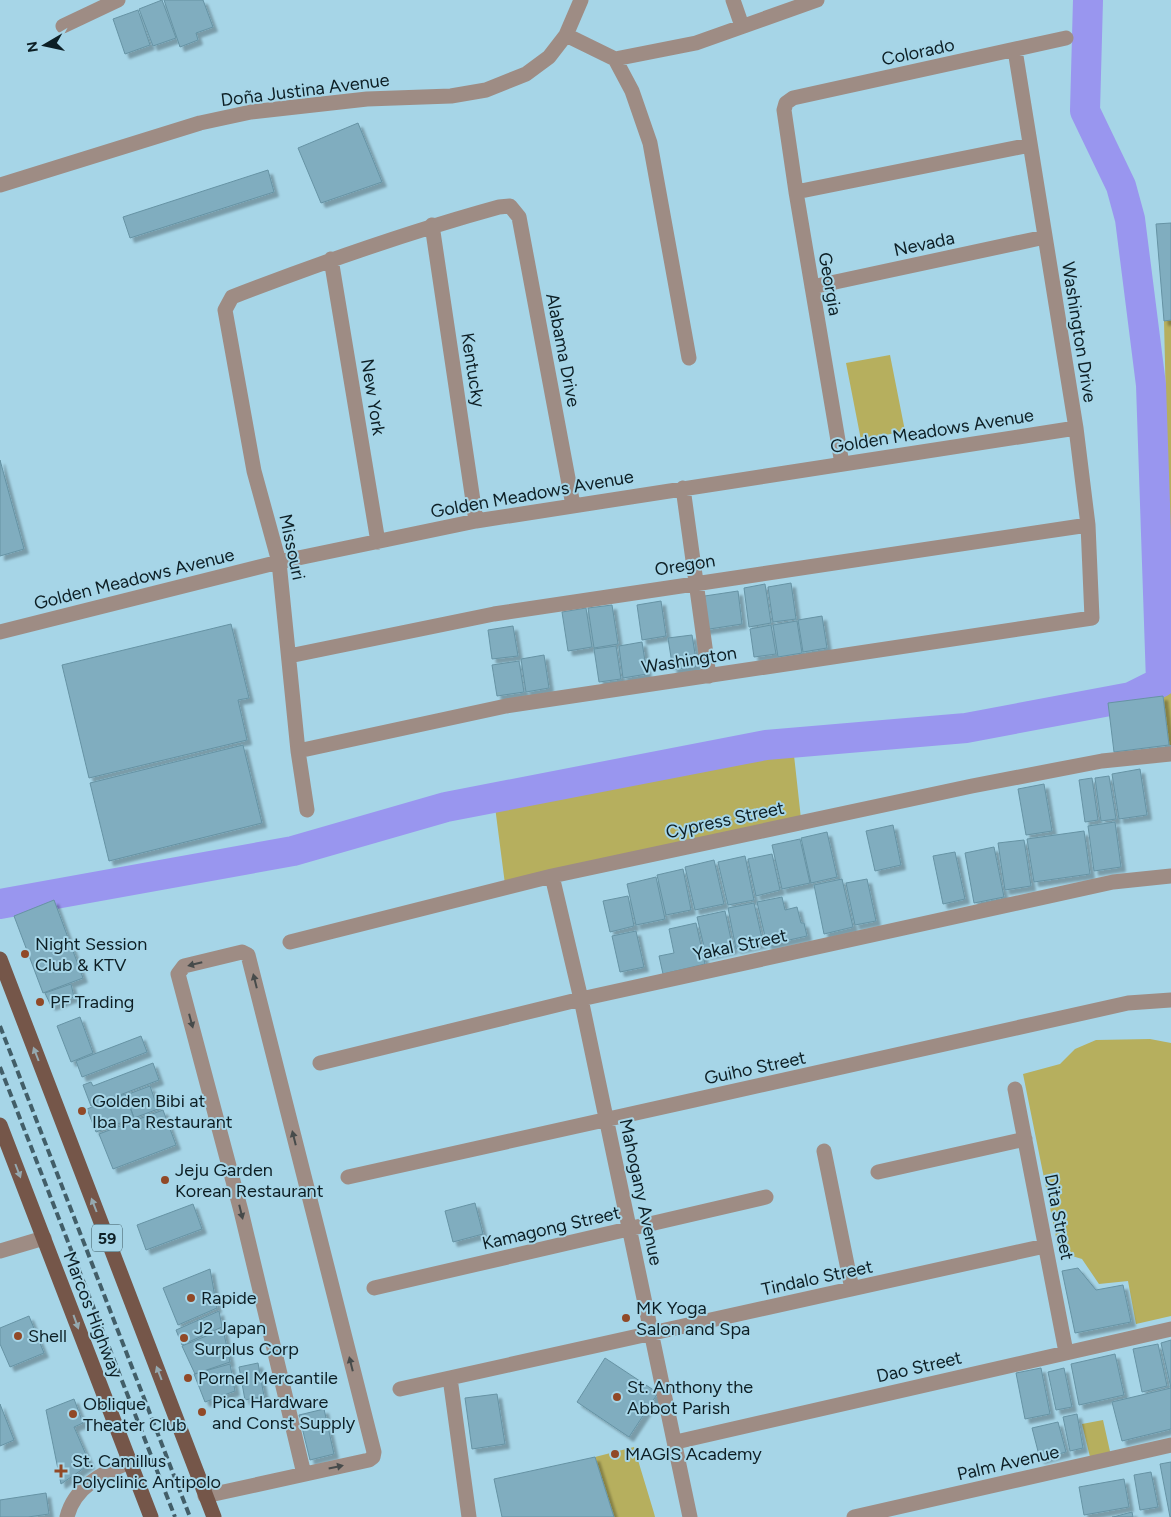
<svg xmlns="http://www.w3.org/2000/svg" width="1171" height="1517" viewBox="0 0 1171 1517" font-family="Figtree,sans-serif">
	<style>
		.green { fill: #b6af5e }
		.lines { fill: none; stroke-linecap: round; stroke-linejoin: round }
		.river { stroke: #9996ef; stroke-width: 30 }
		.building { fill: #80adbf; stroke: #6693a4; filter: url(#shadow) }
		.minor { stroke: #9e8c84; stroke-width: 15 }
		.major { stroke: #755649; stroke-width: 15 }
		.rail { stroke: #425e68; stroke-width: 4; stroke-dasharray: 8 4; stroke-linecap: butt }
		.oneway { fill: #474b4b }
		.oneway2 { fill: #95a9b0 }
		.poi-dot { fill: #914927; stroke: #a6d5e7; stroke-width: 2 }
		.labels { text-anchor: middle; stroke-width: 4; stroke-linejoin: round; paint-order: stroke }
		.shield { fill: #a6d5e7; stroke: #3b565f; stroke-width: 1 }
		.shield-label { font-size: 16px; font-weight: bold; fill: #0d1f25 }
		.street-label { font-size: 18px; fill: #0d1f25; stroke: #a6d5e7 }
		.poi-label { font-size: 18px; fill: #0d1f25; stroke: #a6d5e7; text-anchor: start }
	</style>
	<defs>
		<filter id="shadow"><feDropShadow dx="4.5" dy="4.5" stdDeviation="1" flood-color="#0004"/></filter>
	</defs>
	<rect width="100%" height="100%" fill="#a6d5e7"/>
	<path class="green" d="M1171,320V614L1164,321Z
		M890,355L905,431L861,440L846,363Z
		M1171,688V745H1169L1163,696Z
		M792,737L802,828L506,892L494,799L639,764Z
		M1150,1039L1171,1043V1316L1136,1324L1128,1281L1099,1284L1082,1259L1059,1252L1023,1074L1060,1064L1075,1049L1096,1040Z
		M1103,1420L1111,1456L1091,1461L1082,1424Z
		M634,1447L654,1513L655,1517H614L595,1457Z"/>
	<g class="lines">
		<path class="river" d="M0,904L293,851L446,807L766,745L966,728L1131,697L1161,682L1151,385L1130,219L1121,186L1085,111L1088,0"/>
	</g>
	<path class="building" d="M162,0L176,38L153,46L139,9Z
		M164,0H203L213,27L196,33L198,40L180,47Z
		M138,10L150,45L125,54L113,19Z
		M358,123L382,182L321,203L298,148Z
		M268,170L274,192L130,238L123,217Z
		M1171,223V320L1164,321L1156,224Z
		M0,460L24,549L0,556Z
		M791,583L796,619L773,622L768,587Z
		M765,584L771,623L749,627L744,588Z
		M738,591L742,624L703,630L698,597Z
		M661,601L666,636L642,640L637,605Z
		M612,605L618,644L594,648L588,608Z
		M586,608L592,647L568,651L562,612Z
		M822,616L827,648L803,652L798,620Z
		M797,621L802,653L778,657L773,625Z
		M231,624L249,698L238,700L247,740L89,778L62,665Z
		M771,625L776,654L754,657L750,629Z
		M513,626L518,656L492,659L488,630Z
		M692,635L697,666L673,670L668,638Z
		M642,642L647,674L623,678L619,646Z
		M616,646L621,679L599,682L594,649Z
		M544,655L549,688L526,692L521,659Z
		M519,661L524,692L497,696L492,665Z
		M1163,696L1169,745L1114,752L1108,703Z
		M243,745L262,823L109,861L90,783Z
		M1140,769L1147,815L1119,819L1112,774Z
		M1109,776L1116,819L1101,821L1095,778Z
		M1092,778L1098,820L1085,822L1079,780Z
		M1044,784L1052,831L1026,835L1018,789Z
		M1115,822L1121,867L1094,871L1088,826Z
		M893,825L901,865L875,871L866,831Z
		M1084,831L1090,874L1034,882L1027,839Z
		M827,832L837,877L811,883L801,838Z
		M800,839L810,883L782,889L772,845Z
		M1024,840L1031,886L1005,890L998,843Z
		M994,847L1004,897L974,903L965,853Z
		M955,852L965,899L943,904L933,856Z
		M772,854L780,890L756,896L748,859Z
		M745,856L754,900L728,905L718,862Z
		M714,860L724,904L695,910L685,867Z
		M683,869L691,910L666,915L657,875Z
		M656,877L665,919L636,925L627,884Z
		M842,879L853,927L824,934L814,885Z
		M867,879L876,921L855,925L846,883Z
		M628,896L634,926L610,932L603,901Z
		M782,897L785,910L797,907L801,923H804L807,936L767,945L757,902Z
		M54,900L83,978L43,993L14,916Z
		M754,903L763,943L736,949L728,908Z
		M725,911L733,949L706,955L697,917Z
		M696,923L705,964L663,974L659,956L674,953L669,929Z
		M636,931L644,967L620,972L612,936Z
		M71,984L74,997L51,1006L45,993Z
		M80,1017L93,1053L71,1062L57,1026Z
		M141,1036L147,1052L82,1077L76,1061Z
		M153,1063L159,1080L91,1106L83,1085L91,1082L93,1086Z
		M150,1086L158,1109L134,1118L126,1095Z
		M125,1094L134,1118L96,1132L87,1109Z
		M163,1110L176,1145L113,1169L99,1134Z
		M475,1203L483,1234L453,1242L445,1211Z
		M193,1204L202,1229L146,1250L137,1225Z
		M1078,1268L1096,1290L1123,1285L1131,1322L1075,1333L1062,1271Z
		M210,1269L217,1308L178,1325L163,1288Z
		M219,1311L222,1327L182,1345L176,1330Z
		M29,1316L44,1353L10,1367L0,1344V1328Z
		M223,1329L230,1362L195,1374L182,1346Z
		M1171,1340V1388L1161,1343Z
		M1158,1344L1167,1386L1142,1392L1133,1349Z
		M1115,1354L1124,1395L1079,1405L1071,1364Z
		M605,1358L658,1393L629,1437L577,1402Z
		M258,1363L264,1396L245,1400L239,1367Z
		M230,1364L235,1391L205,1402L194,1374Z
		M1041,1368L1050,1414L1025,1419L1016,1373Z
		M1064,1368L1072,1407L1056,1410L1048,1372Z
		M1171,1388V1429L1122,1441L1112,1402Z
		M497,1394L505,1444L472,1449L465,1398Z
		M74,1399L83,1423L74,1427L90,1464L61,1484L46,1410Z
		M0,1404L14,1440L0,1446Z
		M324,1409L334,1454L310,1460L299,1415Z
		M1077,1414L1083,1448L1070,1451L1063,1417Z
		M1058,1422L1066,1452L1040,1459L1032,1428Z
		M595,1457L614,1517H502L494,1479Z
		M1171,1462V1517H1170L1160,1464Z
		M1151,1472L1158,1507L1140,1510L1134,1475Z
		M1124,1479L1129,1507L1084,1515L1079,1487Z
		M46,1493L49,1514L28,1517H0V1500Z
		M1132,1512L1133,1517H1112H1113Z"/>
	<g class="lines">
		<path class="minor" d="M733,0L742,26
			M63,26L118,0
			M566,35L615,59L632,91L650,143L689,358
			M615,59L696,43L817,0
			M0,185L200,123L251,112L367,99L451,96L486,90L526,74L549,57L566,35L581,0
			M796,192L1030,145
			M432,225L476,521
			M331,259L378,542
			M812,287L1045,237
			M842,464L796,192L784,110L786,103L793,98L1066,38
			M683,488L709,676
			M0,632L279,562L476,521L1076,428
			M289,656L494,614L1088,525
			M298,751L506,706L1092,618L1088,525L1076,428L1015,50
			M307,810L298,751L279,562L254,471L225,310L232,297C320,263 408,232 499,207L510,206L519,217L573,505
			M552,876L581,999L690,1517
			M290,942L552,876L972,786L1102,761L1171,754
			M320,1063L581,999L1113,882L1171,876
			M1015,1089L1066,1352
			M824,1151L852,1289
			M878,1172L1025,1139
			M348,1177C608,1118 868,1063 1128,1003L1171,1000
			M0,1251L44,1238
			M374,1288L766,1197
			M450,1378L469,1517
			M400,1389L1045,1246
			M676,1442L1171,1329
			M205,1496L369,1460L373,1457L374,1452L248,955L242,952L184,966L178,974L241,1211L304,1474
			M67,1517C74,1487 103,1473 129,1462
			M854,1517L1171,1445"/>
		<path class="major" d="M0,959L214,1517
			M0,1125L151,1517"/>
		<path class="rail" d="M0,1026L190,1517
			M0,1067L175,1517"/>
	</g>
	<defs><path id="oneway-solid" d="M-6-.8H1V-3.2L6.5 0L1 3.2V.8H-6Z" transform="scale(1.25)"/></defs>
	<g class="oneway">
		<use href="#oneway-solid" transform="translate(195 964) rotate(166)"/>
		<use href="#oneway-solid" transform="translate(255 981) rotate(-104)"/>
		<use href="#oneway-solid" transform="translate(191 1021) rotate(75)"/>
		<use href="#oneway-solid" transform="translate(294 1138) rotate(-104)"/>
		<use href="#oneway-solid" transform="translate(241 1212) rotate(76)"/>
		<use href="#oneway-solid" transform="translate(351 1364) rotate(-104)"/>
		<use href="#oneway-solid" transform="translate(336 1467) rotate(-12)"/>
	</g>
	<g class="oneway2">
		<use href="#oneway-solid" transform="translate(36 1054) rotate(-111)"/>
		<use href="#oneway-solid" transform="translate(18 1171) rotate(69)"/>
		<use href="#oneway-solid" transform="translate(94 1205) rotate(-111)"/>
		<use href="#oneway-solid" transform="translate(76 1322) rotate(70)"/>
		<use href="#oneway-solid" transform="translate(159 1373) rotate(-111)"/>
	</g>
	<g class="poi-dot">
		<circle cx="25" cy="954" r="5"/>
		<circle cx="40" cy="1002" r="5"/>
		<circle cx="82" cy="1111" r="5"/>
		<circle cx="165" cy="1180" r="5"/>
		<circle cx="191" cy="1298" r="5"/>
		<circle cx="626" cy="1318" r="5"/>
		<circle cx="18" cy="1336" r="5"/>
		<circle cx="184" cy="1338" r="5"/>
		<circle cx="188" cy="1378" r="5"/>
		<circle cx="617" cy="1397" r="5"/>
		<circle cx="202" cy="1412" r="5"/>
		<circle cx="73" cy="1414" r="5"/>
		<circle cx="615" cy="1454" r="5"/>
		<path d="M58.5 1463.5h5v5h5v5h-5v5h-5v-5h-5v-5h5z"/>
	</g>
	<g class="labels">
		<rect class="shield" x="92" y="1224.5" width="30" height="27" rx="4"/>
		<g class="shield-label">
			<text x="107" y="1244">59</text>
		</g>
		<g class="street-label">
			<text transform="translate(918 52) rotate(-12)" y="6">Colorado</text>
			<text transform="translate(305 90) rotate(-7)" y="6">Doña Justina Avenue</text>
			<text transform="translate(924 244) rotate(-12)" y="6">Nevada</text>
			<text transform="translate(830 284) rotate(80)" y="6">Georgia</text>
			<text transform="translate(1079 332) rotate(81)" y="6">Washington Drive</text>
			<text transform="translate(563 350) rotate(79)" y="6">Alabama Drive</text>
			<text transform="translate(473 370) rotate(81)" y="6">Kentucky</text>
			<text transform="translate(373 397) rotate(81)" y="6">New York</text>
			<text transform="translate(932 431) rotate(-9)" y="6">Golden Meadows Avenue</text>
			<text transform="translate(532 494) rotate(-10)" y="6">Golden Meadows Avenue</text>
			<text transform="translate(292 547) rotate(78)" y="6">Missouri</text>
			<text transform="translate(685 565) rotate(-9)" y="6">Oregon</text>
			<text transform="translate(134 579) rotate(-14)" y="6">Golden Meadows Avenue</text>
			<text transform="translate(689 660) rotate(-9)" y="6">Washington</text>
			<text transform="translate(725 820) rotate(-12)" y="6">Cypress Street</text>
			<text transform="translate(740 945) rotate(-12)" y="6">Yakal Street</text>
			<text transform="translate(755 1068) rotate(-12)" y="6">Guiho Street</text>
			<text transform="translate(641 1192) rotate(78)" y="6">Mahogany Avenue</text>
			<text transform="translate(1059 1217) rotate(79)" y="6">Dita Street</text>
			<text transform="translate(551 1228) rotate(-13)" y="6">Kamagong Street</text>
			<text transform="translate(817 1278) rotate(-12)" y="6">Tindalo Street</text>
			<text transform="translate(93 1315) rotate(69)" y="6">Marcos Highway</text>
			<text transform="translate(919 1367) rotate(-13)" y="6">Dao Street</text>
			<text transform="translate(1008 1463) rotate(-13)" y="6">Palm Avenue</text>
		</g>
		<g class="poi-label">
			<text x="35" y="950">Night Session<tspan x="35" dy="21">Club &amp; KTV</tspan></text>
			<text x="50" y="1008">PF Trading</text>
			<text x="92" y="1107">Golden Bibi at<tspan x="92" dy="21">Iba Pa Restaurant</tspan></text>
			<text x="175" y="1176">Jeju Garden<tspan x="175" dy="21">Korean Restaurant</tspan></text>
			<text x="201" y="1304">Rapide</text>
			<text x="636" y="1314">MK Yoga<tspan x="636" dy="21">Salon and Spa</tspan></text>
			<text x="194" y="1334">J2 Japan<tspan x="194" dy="21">Surplus Corp</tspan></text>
			<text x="28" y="1342">Shell</text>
			<text x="198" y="1384">Pornel Mercantile</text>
			<text x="627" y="1393">St. Anthony the<tspan x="627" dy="21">Abbot Parish</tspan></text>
			<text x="212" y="1408">Pica Hardware<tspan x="212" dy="21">and Const Supply</tspan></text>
			<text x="83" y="1410">Oblique<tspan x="83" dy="21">Theater Club</tspan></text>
			<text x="625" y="1460">MAGIS Academy</text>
			<text x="72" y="1467">St. Camillus<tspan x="72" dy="21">Polyclinic Antipolo</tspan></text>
		</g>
	</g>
	<g transform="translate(45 45) rotate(261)" stroke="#a6d5e7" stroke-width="4" paint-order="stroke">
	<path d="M0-4L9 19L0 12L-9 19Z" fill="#0d1f25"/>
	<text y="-8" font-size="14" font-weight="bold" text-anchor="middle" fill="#0d1f25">N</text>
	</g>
</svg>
